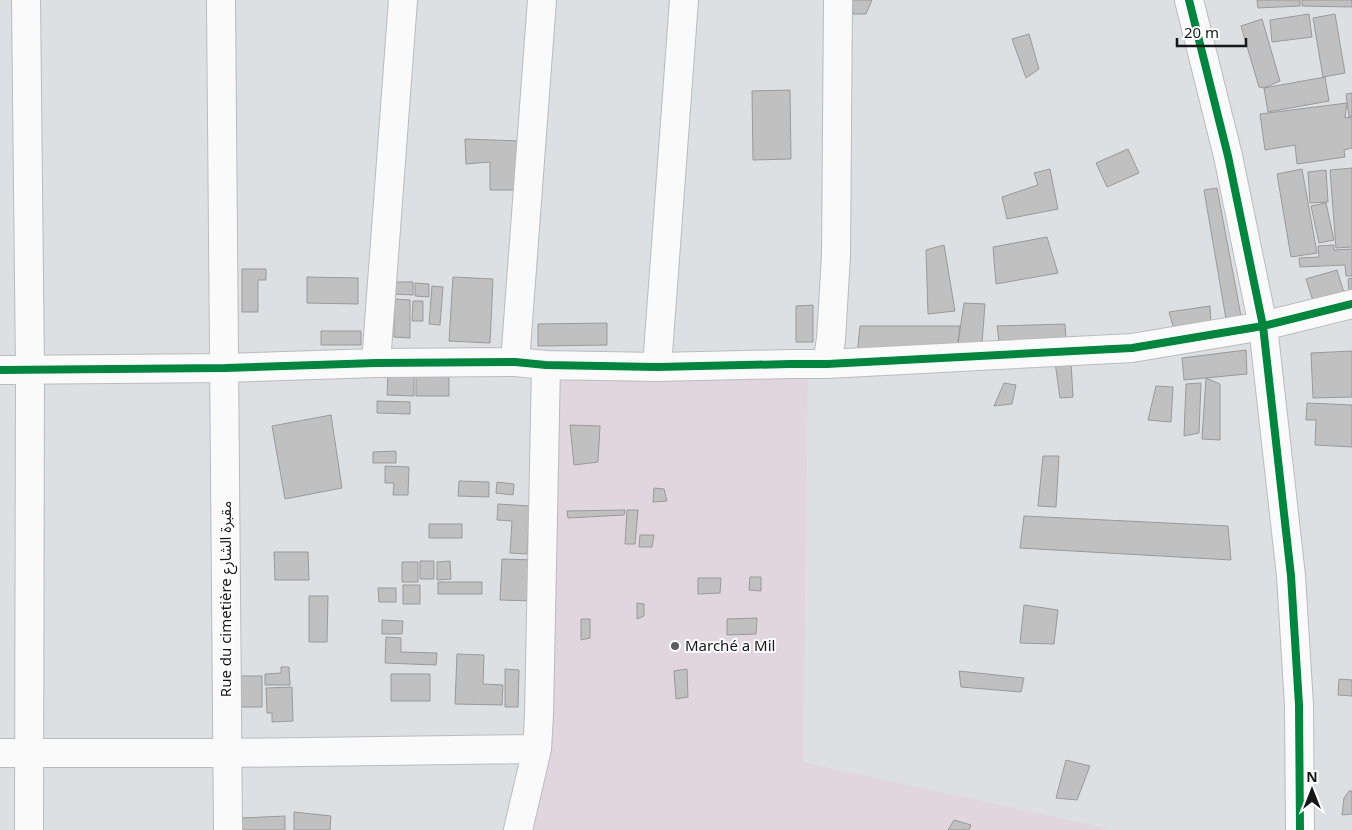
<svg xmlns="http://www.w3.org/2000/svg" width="1352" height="830" viewBox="0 0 1352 830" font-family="'Noto Sans','Noto Sans Arabic',sans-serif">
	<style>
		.commercial { fill: #e1d6de }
		.building { fill: #c0c0c1; stroke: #99999a }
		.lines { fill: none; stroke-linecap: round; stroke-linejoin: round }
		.minor-casing { stroke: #b9bbbe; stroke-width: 30 }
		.minor { stroke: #fafafb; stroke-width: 28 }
		.cycleway-casing { stroke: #fff; stroke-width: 11 }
		.cycleway { stroke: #00873e; stroke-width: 8 }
		.poi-dot { fill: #5c5d60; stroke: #fff; stroke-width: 2 }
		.labels { text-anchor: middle; stroke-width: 4; stroke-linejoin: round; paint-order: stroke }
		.street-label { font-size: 15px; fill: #161719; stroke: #fff }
		.poi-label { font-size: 15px; fill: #161719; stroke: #fff; text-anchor: start }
	</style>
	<rect width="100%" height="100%" fill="#dde0e3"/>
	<path class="commercial" d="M808,373L803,762L1106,828L1105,830H523L549,377Z"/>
	<path class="building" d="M852,0H872L866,14H853Z
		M1257,0H1300V6L1258,8Z
		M1302,0H1352V7L1302,6Z
		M1309,14L1312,37L1272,42L1270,20Z
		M1335,14L1345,73L1323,77L1313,18Z
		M1262,19L1280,81L1264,88L1259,87L1241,26Z
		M1029,34L1039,69L1026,78L1012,39Z
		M1325,77L1329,101L1268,112L1264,88Z
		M790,90L791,159L753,160L752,91Z
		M1352,93V116L1349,117L1346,94Z
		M1347,103L1345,118L1352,117V148L1344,150L1345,157L1297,164L1295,145L1265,150L1260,114Z
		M465,139L520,141L517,190H490V162L466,164Z
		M1128,149L1139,173L1107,187L1096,163Z
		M1352,168V247L1336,248L1330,170Z
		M1050,169L1058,209L1007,219L1002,197L1038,185L1034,173Z
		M1302,169L1317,253L1291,257L1277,174Z
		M1326,170L1328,202L1310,203L1308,172Z
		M1217,188L1241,316L1226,319L1204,190Z
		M1326,203L1334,240L1319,243L1311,206Z
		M1047,237L1058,273L996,284L993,247Z
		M944,245L955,311L928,314L926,250Z
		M1334,245V250L1352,249V276H1346L1345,265L1300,267L1299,258L1319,257L1318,246Z
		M242,269H266V280H258V312H242Z
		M1337,270L1344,293L1314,304L1306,279Z
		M307,277L358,278V304L307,303Z
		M453,277L493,279L490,343L449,341Z
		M1352,278V291H1349L1348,279Z
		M394,282H413V295L394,294Z
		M415,283L429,284V297L415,296Z
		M432,286L443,287L440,325L429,324Z
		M394,299L410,300V338L394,337Z
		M413,301H423V321H412Z
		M964,303L985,304L981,356L957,350Z
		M813,305V342H796V306Z
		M1210,306L1211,324L1175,333L1169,312Z
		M607,323V345L538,346V324Z
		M1065,324L1066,339L1000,349L997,326Z
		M860,326H960L957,350L857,356Z
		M321,331H361V345H321Z
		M1246,350L1247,374L1184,380L1182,358Z
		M1352,351V397L1313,398L1311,353Z
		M1055,362H1071L1073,397L1060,398Z
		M416,373H449V396H416Z
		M388,374H414V396L387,395Z
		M1206,378L1220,384V440L1202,439Z
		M1004,383L1016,385L1012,404L994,406Z
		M1201,383L1199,433L1184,436L1186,384Z
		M1156,386L1173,387L1171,422L1148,420Z
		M377,401L410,402V414L377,413Z
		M1307,403L1352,405V447L1315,445L1316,420H1306Z
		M331,415L342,488L285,499L272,426Z
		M570,425L600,426L598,462L574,465Z
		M396,451V463H373V452Z
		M1043,456H1059L1056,507L1038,506Z
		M385,466L409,467L408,495H393L394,483H385Z
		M459,481L489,482V497L458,496Z
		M497,482L514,484L513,495L496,493Z
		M654,488L664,489L667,501L653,502Z
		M498,504L530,506L527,554L510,553L512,521L497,520Z
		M625,510L624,515L568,518L567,511Z
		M627,510H638L635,544H625Z
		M1024,516L1228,526L1231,560L1020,548Z
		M429,524H462V538H429Z
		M640,535H654L652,547H639Z
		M274,552H308L309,580H275Z
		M502,559L535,560L534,601L500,600Z
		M420,561H434V579H420Z
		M450,561L451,579L437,580V562Z
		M402,562H418V582H402Z
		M750,577H761V591L749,590Z
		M698,578H721L720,593L698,594Z
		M438,582H482V594H438Z
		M403,585H420V604H403Z
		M378,588H396V602H379Z
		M309,596H328L327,642H309Z
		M637,603L644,604V616L637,619Z
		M1024,605L1058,610L1054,644L1020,643Z
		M757,618L756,634L727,635V619Z
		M581,619H590V638L581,640Z
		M382,620L403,621L402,634H382Z
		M386,637L401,638V652L437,653L436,665L385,663Z
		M457,654L484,655L483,684L503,685L502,705L455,704Z
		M281,667H289L290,685H265V674L281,673Z
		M505,669L519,670L518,707H505Z
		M687,669L688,697L676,699L674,671Z
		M959,671L1024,678L1021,692L961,687Z
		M391,674H430V701H391Z
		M239,676H262V707H240Z
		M1339,679L1352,680V696L1338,695Z
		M292,687L293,721L272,722V713H267L266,688Z
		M1066,760L1090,766L1077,800L1056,798Z
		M1349,791H1352V814L1342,815L1344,798Z
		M294,812L331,816L330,830H294Z
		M285,816V830H241V818Z
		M954,820L971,825L969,830H948Z"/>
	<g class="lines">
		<defs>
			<path id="minor" d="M26,0L30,371L29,830
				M221,0L228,830
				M1189,0L1228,156L1263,326L1291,576L1299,705L1300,830
				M515,362L542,0
				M376,363L403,0
				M827,364L831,339L836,256L838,0
				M657,367L684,0
				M0,370L225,368L376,363L515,362L546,365L657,367L790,364H827L1132,348L1263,326L1352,304
				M0,753H226L537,749
				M518,830L537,749L539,715L546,365"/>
		</defs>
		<use href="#minor" class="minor-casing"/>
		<use href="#minor" class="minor"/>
		<defs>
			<path id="cycleway" d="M1189,0L1228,156L1263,326L1291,576L1299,705L1300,830
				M0,370L225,368L376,363L515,362L546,365L657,367L790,364H827L1132,348L1263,326L1352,304"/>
		</defs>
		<use href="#cycleway" class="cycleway-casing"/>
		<use href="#cycleway" class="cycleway"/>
	</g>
	<circle class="poi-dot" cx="675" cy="646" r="5"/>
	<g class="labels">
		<g class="street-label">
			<text transform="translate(226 599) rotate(-90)" y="5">Rue du cimetière مقبرة الشارع</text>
		</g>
		<g class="poi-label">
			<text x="685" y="651">Marché a Mil</text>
		</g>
	</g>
	<g transform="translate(1312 790)" stroke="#ffffff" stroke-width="4" paint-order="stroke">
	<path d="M0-4L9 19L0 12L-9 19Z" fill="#161719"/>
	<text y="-8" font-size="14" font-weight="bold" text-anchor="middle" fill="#161719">N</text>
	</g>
	<path d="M1177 38v8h69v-8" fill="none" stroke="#161719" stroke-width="2.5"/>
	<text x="1184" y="38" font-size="15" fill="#161719" stroke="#ffffff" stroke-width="4" paint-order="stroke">20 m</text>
</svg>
